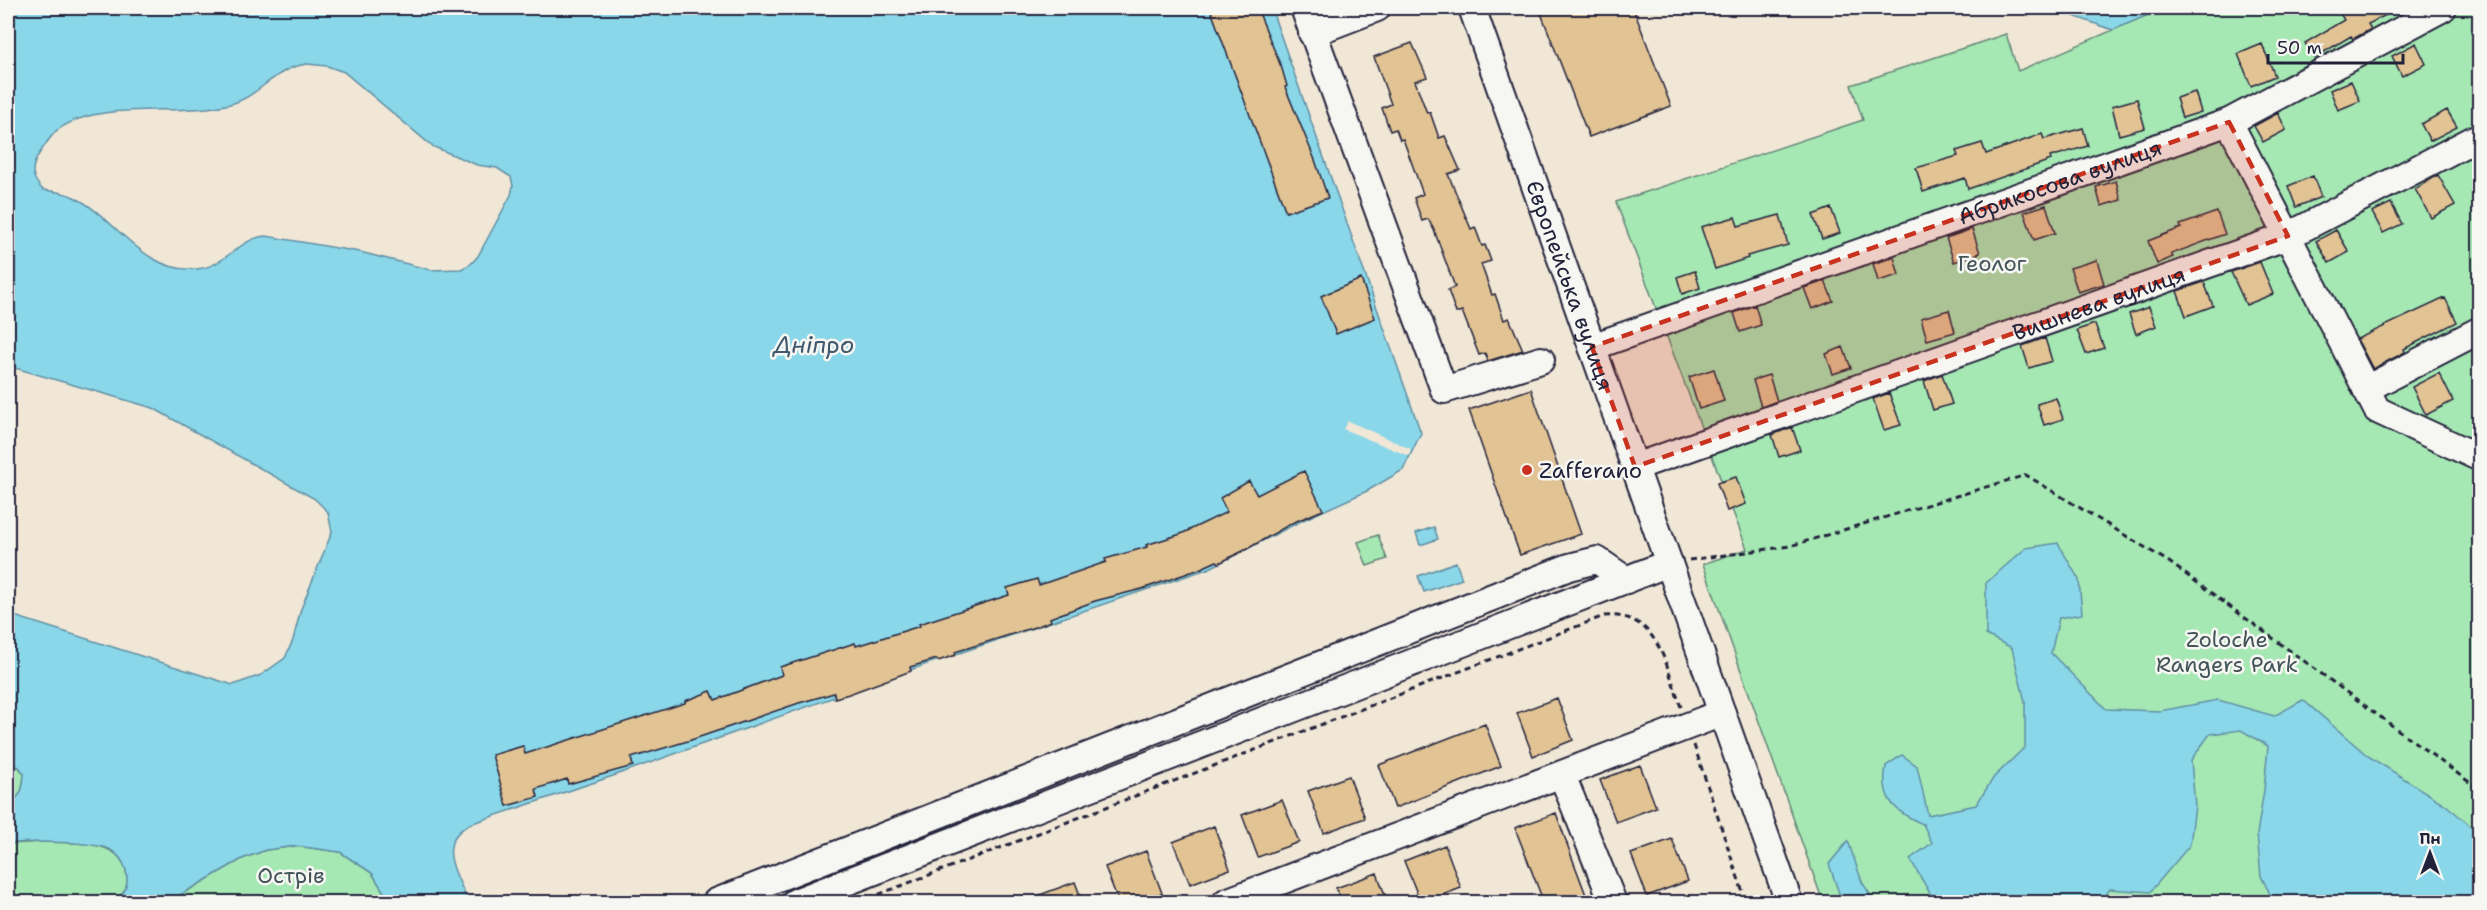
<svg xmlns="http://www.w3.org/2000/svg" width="2487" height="910" viewBox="0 0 2487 910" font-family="'Shantell Sans',sans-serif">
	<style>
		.green { fill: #a5e8b3; stroke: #648577; stroke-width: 1.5 }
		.water { fill: #8ad7e9; stroke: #608fa3; stroke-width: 1.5; fill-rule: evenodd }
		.pier { fill: #f0e7d6 }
		.building { fill: #e1c394; stroke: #22223b; stroke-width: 1.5 }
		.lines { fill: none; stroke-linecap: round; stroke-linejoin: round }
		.minor-casing { stroke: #22223b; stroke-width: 30 }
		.path { stroke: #22223b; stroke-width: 3; stroke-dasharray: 6 4.5; stroke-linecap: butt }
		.minor { stroke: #f6f6f2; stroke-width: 26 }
		.marked { fill: #c8321e; fill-opacity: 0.2; stroke: #c8321e; stroke-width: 4.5; stroke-dasharray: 12 8; stroke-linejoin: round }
		.poi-dot { fill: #c8321e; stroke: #f6f6f2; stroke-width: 2 }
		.labels { text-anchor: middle; stroke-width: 5; stroke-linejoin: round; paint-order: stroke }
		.street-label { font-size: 22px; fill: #22223b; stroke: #f6f6f2 }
		.park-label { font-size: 22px; fill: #435459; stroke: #f6f6f2 }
		.poi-label { font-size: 22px; fill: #22223b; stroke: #f6f6f2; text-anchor: start }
		.water-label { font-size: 24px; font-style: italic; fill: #41586f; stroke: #f6f6f2 }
	</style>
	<rect width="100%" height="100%" fill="#f0e7d6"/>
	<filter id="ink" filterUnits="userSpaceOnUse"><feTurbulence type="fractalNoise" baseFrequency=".0167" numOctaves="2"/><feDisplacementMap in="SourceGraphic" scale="12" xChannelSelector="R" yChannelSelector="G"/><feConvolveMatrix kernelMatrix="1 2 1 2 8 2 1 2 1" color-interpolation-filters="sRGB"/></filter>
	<g filter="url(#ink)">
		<path class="green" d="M2164,8H2479V902H1823L1703,564L1747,549L1616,202L1863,120L1851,85L2006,34L2018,71Z
			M1378,535L1387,559L1367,566L1358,542Z
			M8,763L19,767L24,774C23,788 22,798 8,803Z
			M44,842C70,844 118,838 126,870C129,886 126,891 115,902H8V844Z
			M296,846L340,852L372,873L390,902H168L242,859L266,850Z"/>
		<path class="water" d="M8,8H1271L1421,433L1403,470L1367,491L1303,520L1210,568L927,664L610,777L470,824C434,843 457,873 468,902H390L372,873L340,852L296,846L266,850L242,859L168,902H115C126,891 129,886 126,870C123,861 119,854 109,849C91,841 29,841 8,844V803C22,798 23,788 24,774L19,767L8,763V614L233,685L261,675L285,658L293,640L301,609L332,532L328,512L315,499L153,408L8,366ZM307,64L327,66L344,72L432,146L477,165L497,168L511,177L513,186L511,195L478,256L471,264L461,269L431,270L360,252L266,236C239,238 225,267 197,269C143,274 117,218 74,197C64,192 54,191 43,190C31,178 30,168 39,154C45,146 51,134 59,129C101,99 180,117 230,104C253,99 268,78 289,69C294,66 301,65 307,64Z
			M2068,8H2164L2113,30L2073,16Z
			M1434,527L1438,539L1420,545L1416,533Z
			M2058,543L2079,580L2082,614L2059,618L2051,653L2106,709L2160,711L2218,700L2274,716L2303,700L2368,756L2446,805L2479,833V902H2274L2261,876L2257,834L2264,790L2268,746L2241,730L2210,734L2191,760L2195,806L2190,845L2150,892L2110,889L2100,902H1935L1910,859L1932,843L1923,824C1894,812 1880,798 1886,766L1902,755L1917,766L1928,815L1976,805L1994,777L2025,747V702L2012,648L1986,635V583L2026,548Z
			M1456,562L1462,579L1424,592L1418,576Z
			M1848,841L1862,882L1875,902H1842L1829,864Z"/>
		<path class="pier" d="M1348,421L1411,449L1409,456L1343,429Z"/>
		<path class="building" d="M1210,8H1257L1282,69L1287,86L1285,87L1315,160L1328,198L1286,212Z
			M1539,8H1633L1671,106L1589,137Z
			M2337,8H2400L2368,24L2371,29L2353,39L2351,36L2314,58L2305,43L2344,20Z
			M1412,43L1427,77L1415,81L1427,113L1430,112L1439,138L1445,136L1460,170L1448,174L1471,229L1475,227L1482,246L1485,245L1491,261L1481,264L1492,295L1495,294L1504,320L1509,318L1523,350L1488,361L1485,353L1479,355L1462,311L1456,313L1448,290L1455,287L1434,230L1428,219L1422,221L1414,198L1423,194L1403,139L1400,140L1396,129L1390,131L1382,108L1391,104L1374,57Z
			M2416,43L2426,64L2402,76L2392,56Z
			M2262,44L2275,76L2251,86L2238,54Z
			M2351,81L2360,101L2338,110L2330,90Z
			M2195,92L2201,112L2182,118L2176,98Z
			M2137,99L2145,128L2119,135L2112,106Z
			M2447,110L2457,127L2430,141L2421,124Z
			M2278,113L2286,130L2263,142L2254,126Z
			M2083,128L2088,146L2050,157L2051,160L1968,189L1965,178L1923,192L1916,168L1958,156L1956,151L1982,143L1986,154L2042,134L2044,139Z
			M2438,175L2455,205L2431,218L2415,189Z
			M2313,176L2321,197L2296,207L2288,186Z
			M2116,181L2121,200L2101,206L2096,187Z
			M2391,203L2402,224L2383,233L2372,212Z
			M2046,205L2055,233L2034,240L2024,212Z
			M1831,208L1840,233L1822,239L1813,215Z
			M2217,212L2225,234L2171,254L2173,257L2157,264L2148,241L2181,228L2180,225Z
			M1780,215L1788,245L1747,256L1748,258L1715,269L1701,227L1735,217L1738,226Z
			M1972,229L1980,253L1954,262L1946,238Z
			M2336,230L2349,252L2329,263L2316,241Z
			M1894,257L1899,275L1878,281L1873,264Z
			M2097,260L2104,284L2078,292L2070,268Z
			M2260,262L2273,294L2246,305L2231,272Z
			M1695,271L1700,288L1682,294L1677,277Z
			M1361,279L1375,318L1336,334L1321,296Z
			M1825,281L1833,301L1812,309L1804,288Z
			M2204,282L2213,306L2186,316L2177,291Z
			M2445,298L2457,322L2404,349L2405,352L2373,369L2357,339Z
			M1755,305L1761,325L1740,332L1734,313Z
			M2149,307L2156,326L2136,334L2129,314Z
			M1949,310L1955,332L1927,340L1921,318Z
			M2095,324L2104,348L2086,354L2077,330Z
			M2045,338L2052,361L2029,368L2022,346Z
			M1843,347L1851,368L1833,374L1826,354Z
			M1714,369L1724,401L1699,409L1689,377Z
			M2439,373L2453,401L2426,415L2412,387Z
			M1942,374L1952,404L1933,410L1924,381Z
			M1769,375L1777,401L1761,407L1753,380Z
			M1531,389L1581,534L1520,555L1469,410Z
			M1889,393L1901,425L1884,430L1873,399Z
			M2056,398L2063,419L2044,425L2037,404Z
			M1792,427L1800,450L1779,457L1772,435Z
			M1304,471L1323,510L1292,523L1247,549L1219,563L1217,561L1197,570L1142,589L1095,601L1050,618L1051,621L1038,626L955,652L956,655L938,661L937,659L910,667L911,671L849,694L835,698L834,693L799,703L691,740L631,758L633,766L568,784L567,779L536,789L538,797L507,806L492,755L523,746L525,754L685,703V701L711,691L715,700L782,675L780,667L855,643L856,646L920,626L919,624L1009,595L1007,588L1037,579L1039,585L1106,562L1105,559L1147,547L1146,545L1181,534L1227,512L1220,498L1249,481L1257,495Z
			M1736,477L1746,504L1727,511L1717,483Z
			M1557,698L1573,740L1533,756L1517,713Z
			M1485,724L1501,766L1395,808L1379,765Z
			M1640,765L1656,807L1616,822L1600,780Z
			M1349,776L1365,818L1324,833L1308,791Z
			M1282,800L1299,842L1258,857L1242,815Z
			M1556,813L1571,855L1589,903H1544L1515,828Z
			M1214,826L1230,869L1190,884L1173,842Z
			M1672,839L1688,881L1647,896L1631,854Z
			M1445,845L1461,888L1421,903L1404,861Z
			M1146,851L1162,893L1138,903H1119L1105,867Z
			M1377,873L1388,903H1342L1336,888Z
			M1075,882L1083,903H1023V901Z"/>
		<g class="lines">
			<defs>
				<g id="minor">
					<path d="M1304,8L1444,390L1541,360"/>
					<path id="s1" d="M1472,8L1789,902"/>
					<path d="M1312,33L1377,8"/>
					<path d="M2229,122L2377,410L2480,458"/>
					<path id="s2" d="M1592,347L2229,122L2443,8"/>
					<path d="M2366,389L2480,330"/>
					<path id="s3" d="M1635,467L2288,236L2480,136"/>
					<path d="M1562,775L1613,902"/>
					<path d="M716,902L1569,567L1597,560L1626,580"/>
					<path d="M795,902L1669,563"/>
					<path d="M1226,902L1722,713"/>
				</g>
			</defs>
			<use href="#minor" class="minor-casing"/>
			<path class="path" d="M1689,560L1790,546L2026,475L2169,562L2480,790
				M1694,745L1746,902
				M859,902L1604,616C1659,611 1666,667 1681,707"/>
			<use href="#minor" class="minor"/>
		</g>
	</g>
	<path class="marked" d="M2229,122L2288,236L1635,467L1592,347Z"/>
	<circle class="poi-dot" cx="1527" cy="470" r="6"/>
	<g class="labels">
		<g class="street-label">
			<text dy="8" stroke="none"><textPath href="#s2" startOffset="496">Абрикосова вулиця</textPath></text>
			<text dy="8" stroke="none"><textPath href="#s1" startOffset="294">Європейська вулиця</textPath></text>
			<text dy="8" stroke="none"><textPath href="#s3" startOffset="492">Вишнева вулиця</textPath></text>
		</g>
		<g class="park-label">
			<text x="1992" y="271">Геолог</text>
			<text x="2227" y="647">Zoloche<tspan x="2227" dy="25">Rangers Park</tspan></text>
			<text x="291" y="883">Острів</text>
		</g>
		<g class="poi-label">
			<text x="1539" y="478">Zafferano</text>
		</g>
		<g class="water-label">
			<text x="814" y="353">Дніпро</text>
		</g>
	</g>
	<rect width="2487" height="910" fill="none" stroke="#f6f6f2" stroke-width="30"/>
	<rect x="15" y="15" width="2457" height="880" fill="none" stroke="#22223b" stroke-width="2" filter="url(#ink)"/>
	<g transform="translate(2430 853)" stroke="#f6f6f2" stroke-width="4.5" paint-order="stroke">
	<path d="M0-4.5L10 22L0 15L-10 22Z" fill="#22223b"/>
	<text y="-9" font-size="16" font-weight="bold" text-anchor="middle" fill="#22223b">Пн</text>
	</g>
	<path d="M2268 54v9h135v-9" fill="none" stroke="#22223b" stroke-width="3"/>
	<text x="2277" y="54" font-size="18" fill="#22223b" stroke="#f6f6f2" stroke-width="4.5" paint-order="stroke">50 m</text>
</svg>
